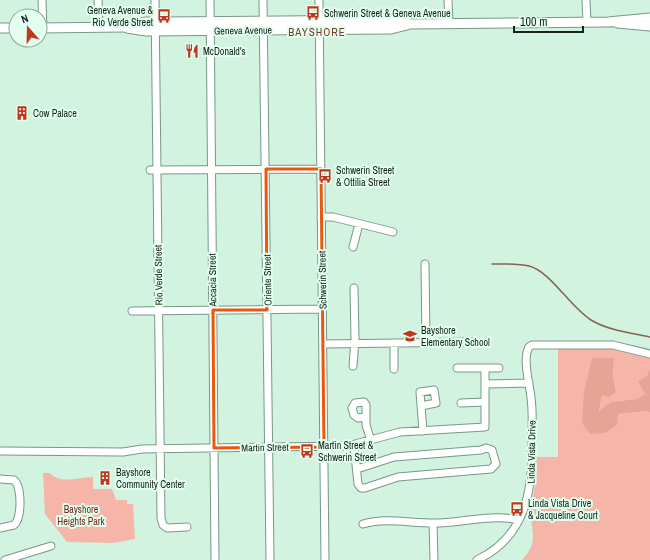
<svg xmlns="http://www.w3.org/2000/svg" width="650" height="560" viewBox="0 0 650 560" font-family="'Archivo Narrow',sans-serif">
	<style>
		.green { fill: #f5b6a9 }
		.forest { fill: #e6a496 }
		.lines { fill: none; stroke-linecap: round; stroke-linejoin: round }
		.stream { stroke: #896156; stroke-width: 1.5 }
		.minor-casing { stroke: #789886; stroke-width: 9 }
		.major-casing { stroke: #789886; stroke-width: 11 }
		.minor { stroke: #fff; stroke-width: 7 }
		.major { stroke: #fff; stroke-width: 9 }
		.marked { fill: none; stroke: #e8590c; stroke-width: 3; stroke-linejoin: round }
		.labels { text-anchor: middle; stroke-width: 4; stroke-linejoin: round; paint-order: stroke }
		.poi-label { font-size: 10px; fill: #16231c; stroke: #e3ffef; text-anchor: start }
		.street-label { font-size: 10px; fill: #16231c; stroke: #e3ffef }
		.park-label { font-size: 10px; fill: #76291b; stroke: #e3ffef }
		.neighbourhood-label { font-size: 11px; letter-spacing: 1px; fill: #7d372a; stroke: #e3ffef }
	</style>
	<rect width="100%" height="100%" fill="#d1f3df"/>
	<path class="green" d="M558,349H612L650,358V369L645,394L636,399L611,402L599,412L602,395L616,391L613,374L614,358H592L582,423L618,414L648,411L650,413V560H522C537,543 533,538 531,517L526,515C536,497 536,477 537,457H558Z
		M43,473H50C61,485 78,477 93,477V489H112L116,500H127V504H133L135,539L113,543L67,542L45,514Z"/>
	<path class="forest" d="M592,358H614L613,374L616,392L609,397L602,395L599,411L611,402L636,399L645,394L638,381L647,376L650,369V413L648,411L618,414L617,425L605,433L590,434L582,423L584,392Z"/>
	<g class="lines">
		<path class="stream" d="M492,264C504,264 517,263 529,266C550,271 570,307 591,320C607,330 631,333 650,337"/>
		<defs>
			<path id="minor" d="M42,0L43,28
				M98,0L99,27
				M155,0L161,518L163,525L167,528L187,527
				M210,0L215,560
				M263,0L270,560
				M319,0L325,560
				M448,0L449,24
				M586,0L587,22
				M150,170L321,169
				M321,217H333L393,232
				M353,247L359,224
				M425,264L426,343
				M132,311L322,309
				M394,343V369
				M323,344L474,342
				M353,366L355,339L354,288
				M457,368H499
				M485,384L529,383
				M461,403L485,402
				M421,406L436,403L434,390L420,392L423,431
				M366,417L358,418L354,415L352,408L355,403L364,402L366,405V425L371,441
				M354,446L358,484L361,488H365L398,477L491,469L496,464L492,450L486,448L481,450L394,457L357,469
				M0,451L123,452L142,449L348,446L400,432L485,427V368
				M0,479L14,480C22,486 22,519 14,525L0,528
				M433,523L434,560
				M363,524C388,517 413,524 439,523C465,522 492,514 519,520
				M5,560L51,546
				M477,560C526,537 533,490 532,441C532,427 533,412 531,398C530,385 522,359 529,347L532,345H613L650,354"/>
			<path id="major" d="M617,23L650,26
				M0,28H16
				M40,28L123,27L146,22H164L391,20L411,24L608,22L650,18
				M127,28L146,31L391,29L407,25"/>
		</defs>
		<use href="#minor" class="minor-casing"/>
		<use href="#major" class="major-casing"/>
		<use href="#minor" class="minor"/>
		<use href="#major" class="major"/>
	</g>
	<path class="marked" d="M266,169H321L324,447L214,448L213,310H267Z"/>
	<defs>
		<symbol id="bus-bare" viewBox="-9 -9 18 18"><path d="M-5-6H5V4H4V6H2V4H-2V6H-4V4H-5ZM-3.5-4V0h7V-4ZM-3.5 1.2v1.5H-2V1.2ZM2 1.2v1.5H3.5V1.2Z" fill="#c1361d" stroke="#e3ffef" stroke-width="2.5" paint-order="stroke"/></symbol>
		<symbol id="restaurant-bare" viewBox="-9 -9 18 18"><path d="M-5-6h1v4h1v-4h1v4h1v-4h1v5L-1.5 .5V6h-2V.5L-5-1ZM5-6V6H3V1.5H1.5Q1.5-4 5-6Z" fill="#c1361d" stroke="#e3ffef" stroke-width="2.5" paint-order="stroke"/></symbol>
		<symbol id="building-bare" viewBox="-9 -9 18 18"><path d="M-4-6H4V6H1V3H-1V6H-4ZM-2.5-4.3h1.7v1.8h-1.7ZM.8-4.3h1.7v1.8H.8ZM-2.5-1h1.7V.8h-1.7ZM.8-1h1.7V.8H.8Z" fill="#c1361d" stroke="#e3ffef" stroke-width="2.5" paint-order="stroke"/></symbol>
		<symbol id="school-bare" viewBox="-9 -9 18 18"><path d="M0-5L7-2L0 1L-7-2ZM-4 1L0 2.5L4 1V4Q0 6-4 4Z" fill="#c1361d" stroke="#e3ffef" stroke-width="2.5" paint-order="stroke"/></symbol>
	</defs>
	<g fill-rule="evenodd">
		<use href="#bus-bare" x="303" y="3" width="20" height="20"/>
		<use href="#bus-bare" x="154" y="6" width="20" height="20"/>
		<use href="#restaurant-bare" x="182" y="41" width="20" height="20"/>
		<use href="#building-bare" x="12" y="103" width="20" height="20"/>
		<use href="#bus-bare" x="315" y="166" width="20" height="20"/>
		<use href="#school-bare" x="400" y="326" width="20" height="20"/>
		<use href="#bus-bare" x="297" y="441" width="20" height="20"/>
		<use href="#building-bare" x="95" y="468" width="20" height="20"/>
		<use href="#bus-bare" x="507" y="499" width="20" height="20"/>
	</g>
	<g class="labels">
		<g class="poi-label">
			<text x="153" y="14" text-anchor="end">Geneva Avenue &amp;<tspan x="153" dy="12">Rio Verde Street</tspan></text>
			<text x="324" y="17">Schwerin Street &amp; Geneva Avenue</text>
			<text x="203" y="55">McDonald's</text>
			<text x="33" y="117">Cow Palace</text>
			<text x="336" y="174">Schwerin Street<tspan x="336" dy="12">&amp; Ottilia Street</tspan></text>
			<text x="421" y="334">Bayshore<tspan x="421" dy="12">Elementary School</tspan></text>
			<text x="318" y="449">Martin Street &amp;<tspan x="318" dy="12">Schwerin Street</tspan></text>
			<text x="116" y="476">Bayshore<tspan x="116" dy="12">Community Center</tspan></text>
			<text x="528" y="507">Linda Vista Drive<tspan x="528" dy="12">&amp; Jacqueline Court</tspan></text>
		</g>
		<g class="street-label">
			<text transform="translate(243 30) rotate(-1)" y="4">Geneva Avenue</text>
			<text transform="translate(158 275) rotate(-91)" y="4">Rio Verde Street</text>
			<text transform="translate(212 280) rotate(-91)" y="4">Accacia Street</text>
			<text transform="translate(267 280) rotate(-91)" y="4">Oriente Street</text>
			<text transform="translate(322 280) rotate(-91)" y="4">Schwerin Street</text>
			<text transform="translate(265 447) rotate(-1)" y="4">Martin Street</text>
			<text transform="translate(531 452) rotate(-89)" y="4">Linda Vista Drive</text>
		</g>
		<g class="park-label">
			<text x="81" y="513">Bayshore<tspan x="81" dy="12">Heights Park</tspan></text>
		</g>
		<g class="neighbourhood-label">
			<text x="317" y="36">BAYSHORE</text>
		</g>
	</g>
	<g transform="translate(28 28) rotate(340)"><circle r="19" fill="#e3ffef" stroke="#91a79b"/>
	<path d="M0-3L7 15L0 10L-7 15Z" fill="#c1361d"/>
	<text y="-6" font-size="11" font-weight="bold" text-anchor="middle" fill="#16231c">N</text>
	</g>
	<path d="M514 26v6h69v-6" fill="none" stroke="#16231c" stroke-width="2"/>
	<text x="520" y="26" font-size="12" fill="#16231c" stroke="#e3ffef" stroke-width="3" paint-order="stroke">100 m</text>
</svg>
